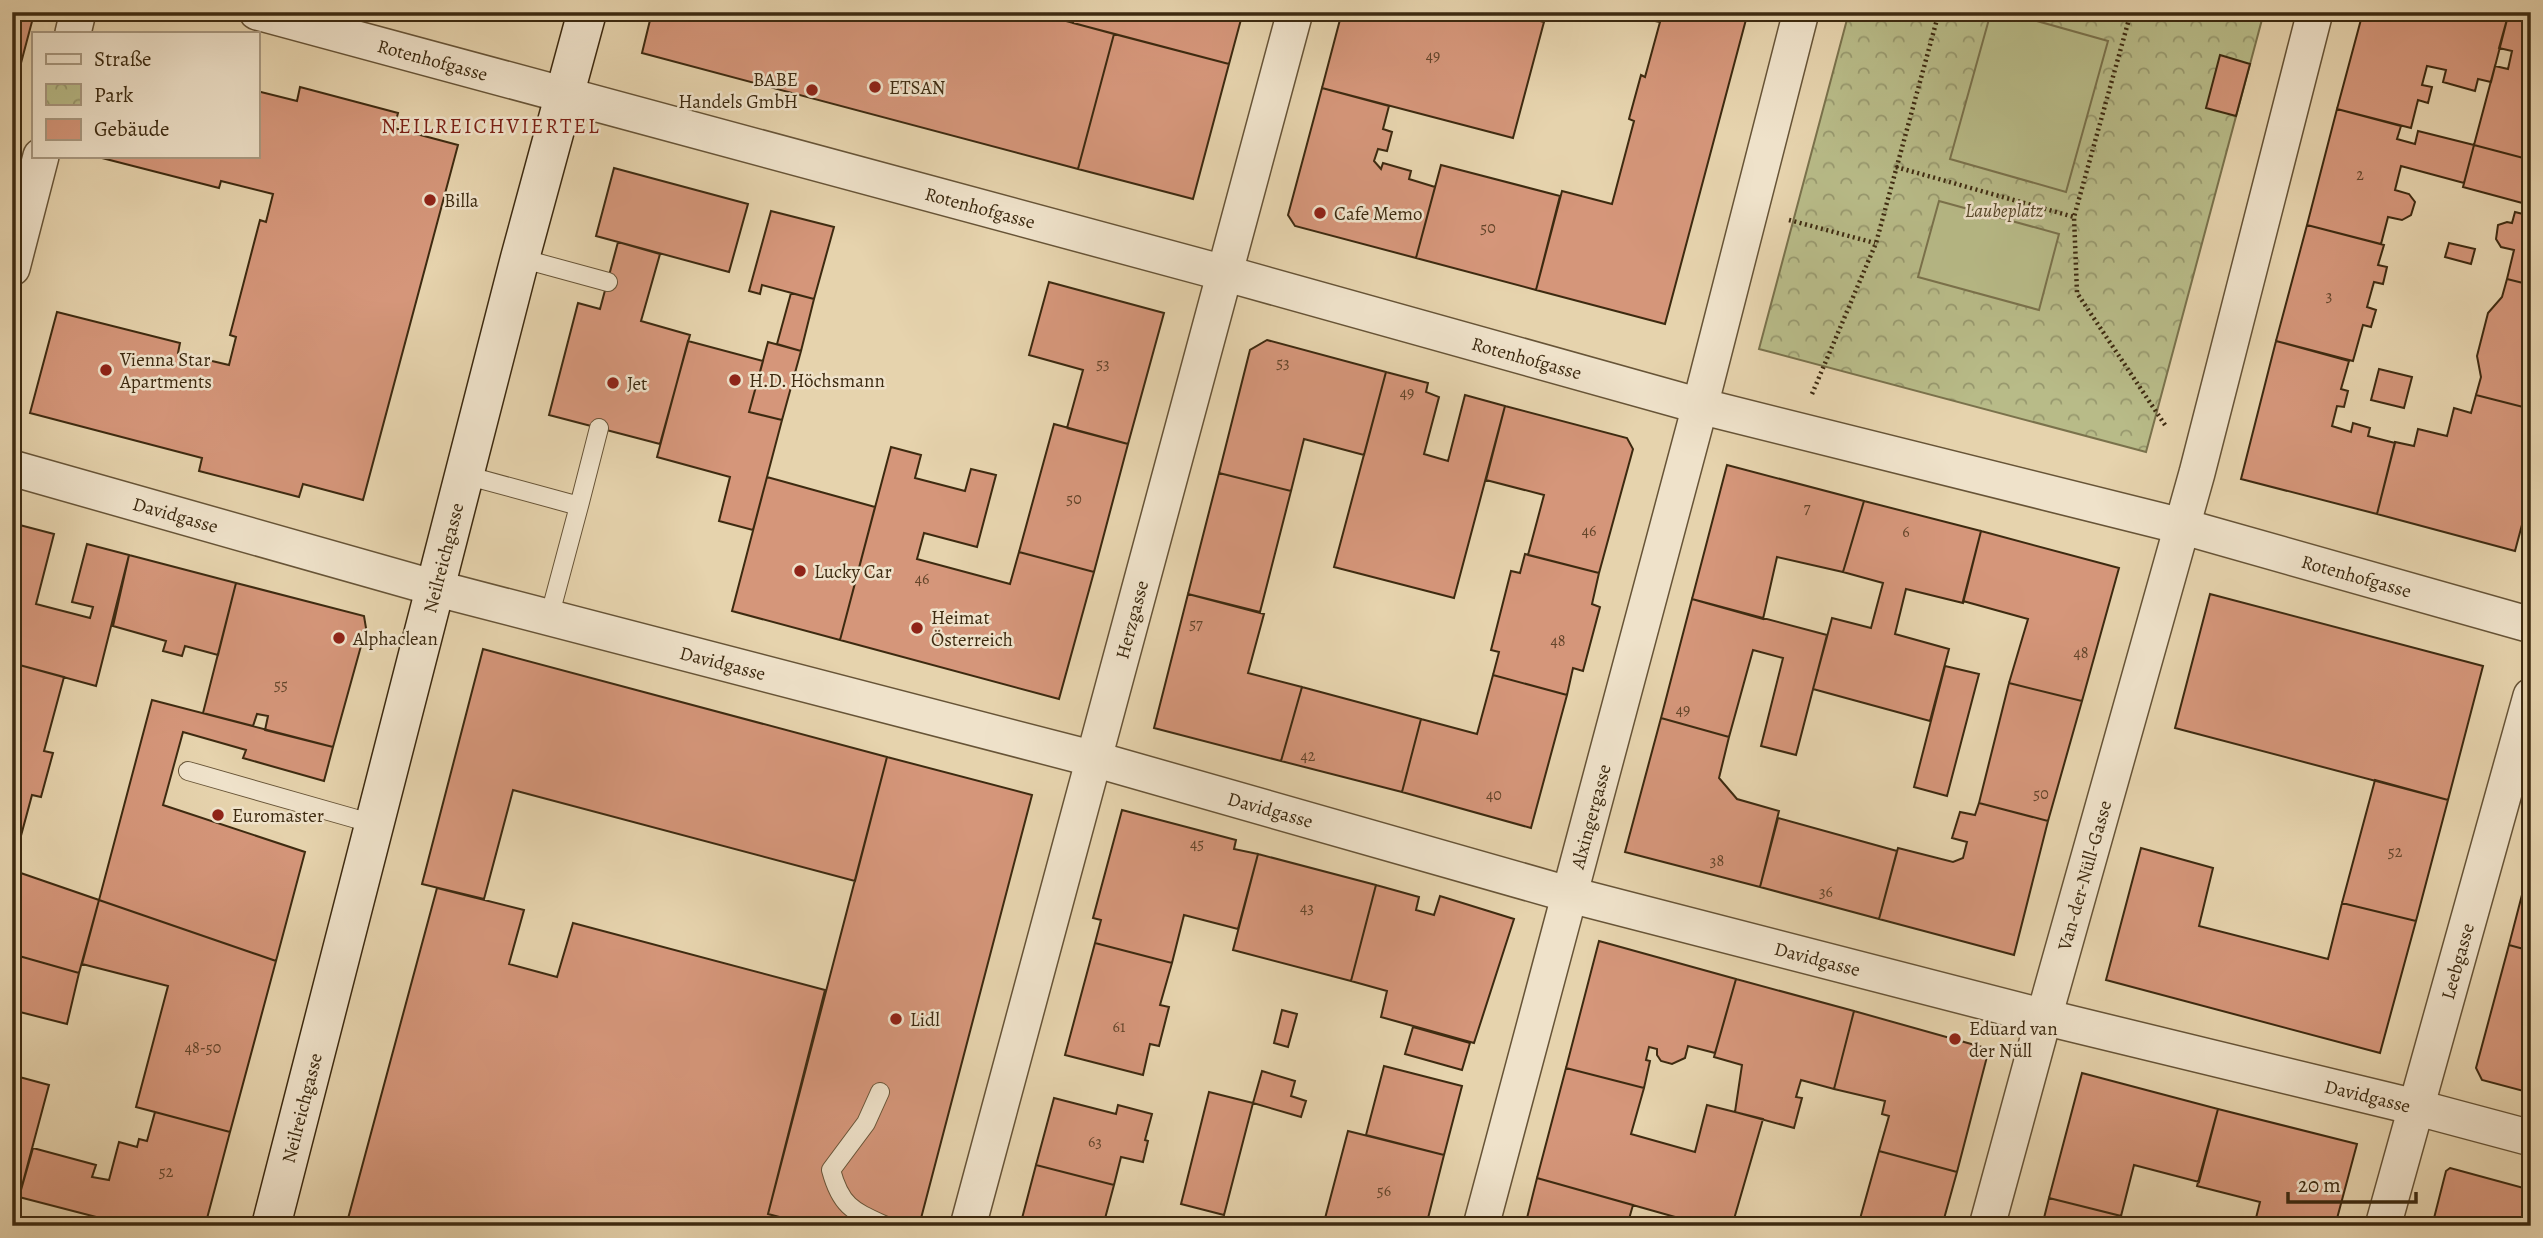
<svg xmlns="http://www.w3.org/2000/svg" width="2543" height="1238" viewBox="0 0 2543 1238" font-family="Alegreya,serif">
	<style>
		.park { fill: url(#park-crowns); stroke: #7a724c; stroke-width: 2 }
		.garden { fill: #b8bb88; stroke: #7a724c; stroke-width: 2 }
		.building { fill: #d5967a; stroke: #3d2a10; stroke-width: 2 }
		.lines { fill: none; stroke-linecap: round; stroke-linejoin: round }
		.lane-casing { stroke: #675437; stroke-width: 20 }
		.street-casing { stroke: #675437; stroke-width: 38 }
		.secondary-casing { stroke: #3d2a10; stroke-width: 41 }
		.path { stroke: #3d2a10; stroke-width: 4.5; stroke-dasharray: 2 3.5; stroke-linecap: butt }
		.lane { stroke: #efe2ca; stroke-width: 18 }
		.street { stroke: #efe2ca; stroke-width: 35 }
		.secondary { stroke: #efe2ca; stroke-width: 38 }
		.poi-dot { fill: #8f2418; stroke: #efe2ca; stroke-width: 2.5 }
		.labels { text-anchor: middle; stroke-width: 5; stroke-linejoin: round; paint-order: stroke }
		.number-label { font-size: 16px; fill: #63452a }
		.street-label { font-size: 19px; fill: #3d2a10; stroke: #efe2ca }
		.poi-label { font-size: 19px; fill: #3d2a10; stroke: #efe2ca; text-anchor: start }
		.park-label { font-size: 19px; font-style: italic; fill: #564728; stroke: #efe2ca }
		.neighbourhood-label { font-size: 21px; letter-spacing: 2px; fill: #7a1f14; stroke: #efe2ca }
	</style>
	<defs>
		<pattern id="park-crowns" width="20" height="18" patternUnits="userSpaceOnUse" patternTransform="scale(1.75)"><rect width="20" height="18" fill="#b8bb88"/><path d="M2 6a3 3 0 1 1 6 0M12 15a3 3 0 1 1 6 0" fill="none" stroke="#97986e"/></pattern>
	</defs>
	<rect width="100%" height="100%" fill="#e6d3ad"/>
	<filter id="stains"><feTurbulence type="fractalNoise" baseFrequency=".00286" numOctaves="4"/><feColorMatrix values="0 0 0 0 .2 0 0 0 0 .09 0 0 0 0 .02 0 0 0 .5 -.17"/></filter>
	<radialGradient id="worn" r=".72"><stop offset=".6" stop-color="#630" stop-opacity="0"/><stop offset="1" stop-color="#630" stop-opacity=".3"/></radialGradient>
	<path class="park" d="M1849,12H2264L2146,452L1759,349Z"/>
	<path class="garden" d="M1991,12H2005L2108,41L2066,192L1950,159Z
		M1939,201L2059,234L2039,310L1918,277Z"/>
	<path class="building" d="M12,12L34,14L12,97Z
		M493,12H528V15L517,19Z
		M652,12H1033L1114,34L1078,169L642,53Z
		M1076,12H1243L1229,64L1073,23Z
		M1342,12H1506L1544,22L1513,138L1322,88Z
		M1506,12H1546L1544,22Z
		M1658,12H1748L1665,324L1536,290L1562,191L1612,204L1634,121L1629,119L1641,75L1645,77L1660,22L1655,21Z
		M2363,12H2509L2491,82L2478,79L2475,91L2443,82L2446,70L2427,66L2422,85L2432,87L2428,103L2418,100L2411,128L2337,109Z
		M2509,12L2531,15V160L2474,145L2495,66L2508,69L2512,51L2499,48Z
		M1114,34L1229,64L1193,199L1078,169Z
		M2220,55L2250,64L2236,116L2206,108Z
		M300,87L398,113L394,128L458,145L363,500L303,484L299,497L199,471L202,458L30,413L57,312L180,343L178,353L229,365L236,337L230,335L260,220L266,222L273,194L221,181L219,188L98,157L257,156V91L297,101Z
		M1322,88L1389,106L1383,129L1392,132L1387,151L1378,149L1374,161L1381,169L1383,163L1411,171L1409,179L1435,187L1416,258L1295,226L1288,215Z
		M2337,109L2401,126L2397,139L2415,144L2418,131L2474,145L2464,183L2401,166L2395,190L2409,194L2415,202L2411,215L2402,220L2388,217L2381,244L2307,225Z
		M2474,145L2531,160L2528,174L2531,175V285L2507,279L2514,250L2501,247L2496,239L2498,225L2507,222L2512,223L2515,212L2523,214L2526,204L2463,187Z
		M1441,165L1560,196L1536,290L1416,258Z
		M614,168L748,204L729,272L596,236Z
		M771,211L834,227L814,299L762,285L760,294L749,291Z
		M2307,225L2384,245L2378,265L2387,267L2383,284L2374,282L2367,307L2376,310L2371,327L2363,325L2353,361L2276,341Z
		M618,242L660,254L641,321L690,335L660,444L549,415L578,303L600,309Z
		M2449,243L2475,249L2471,264L2445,257Z
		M2507,279L2531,285V409L2476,395L2481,377L2477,356L2488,313L2502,297Z
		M1049,282L1164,313L1128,444L1067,428L1083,370L1029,355Z
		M791,293L814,299L801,351L777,344Z
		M1267,340L1386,372L1364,455L1304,439L1291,491L1219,473L1250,350Z
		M688,341L763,361L749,412L782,420L753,530L719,521L730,477L657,457Z
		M2276,341L2349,361L2341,389L2348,391L2344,407L2337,406L2332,426L2351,432L2353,423L2370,428L2368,436L2395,443L2377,514L2241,479Z
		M768,342L801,351L782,420L749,412Z
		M2379,369L2412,377L2404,408L2371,400Z
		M1386,372L1428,383L1426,392L1439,397L1424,454L1448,461L1465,395L1505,406L1454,598L1334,567Z
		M2476,395L2531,409V491L2515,551L2377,514L2395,442L2414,446L2418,429L2447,436L2454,408L2471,413Z
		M1505,406L1627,438L1633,449L1599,573L1528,555L1544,495L1486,480Z
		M1054,424L1128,444L1094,572L1019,552Z
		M891,447L921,455L915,478L965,491L971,469L996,475L977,547L924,533L917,559L1010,584L1019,552L1094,572L1059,699L840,640Z
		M1727,465L1864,501L1843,572L1777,557L1763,619L1692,599Z
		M1219,473L1291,491L1260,612L1188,594Z
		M767,477L875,507L840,640L732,611Z
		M1864,501L1981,531L1963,603L1906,589L1895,634L1949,649L1930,721L1813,689L1832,618L1871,628L1883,583L1843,572Z
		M12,523L54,534L36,604L90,618L93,607L72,602L87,544L129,555L96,686L12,663Z
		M1981,531L2119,568L2082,701L2009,683L2028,619L1963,601Z
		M1525,554L1599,573L1592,604L1600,607L1583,671L1573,668L1567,695L1493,675L1499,652L1491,650L1511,571L1520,573Z
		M129,555L236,583L218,655L185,646L182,656L163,651L166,641L113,626Z
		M236,583L364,616L366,628L333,747L265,730L268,716L257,714L253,726L203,713Z
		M1188,594L1264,614L1248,673L1302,687L1281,761L1154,728Z
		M2210,594L2483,666L2448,800L2175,728Z
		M1692,599L1827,635L1796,755L1761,746L1783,658L1753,650L1729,737L1661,718Z
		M483,649L887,757L855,881L513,790L484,899L422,884Z
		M12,663L64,677L44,751L53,753L41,797L32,795L12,869Z
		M1945,666L1979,674L1947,796L1914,787Z
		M1493,675L1567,695L1531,828L1402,792L1421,719L1477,734Z
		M2009,683L2082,701L2048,821L1979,803Z
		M1302,687L1421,719L1402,792L1281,761Z
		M152,700L333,747L324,781L243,758L246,750L183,732L163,805L305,852L276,961L99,900Z
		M1661,718L1729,737L1719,778L1737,799L1779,811L1760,887L1625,852Z
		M887,757L1032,795L919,1226H814L768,1214Z
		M2375,780L2448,800L2416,921L2342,903Z
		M1979,803L2048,821L2014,955L1879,919L1898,848L1953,862L1963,858L1967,842L1952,838L1960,812L1975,815Z
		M1122,810L1236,840L1234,849L1258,854L1238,929L1184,915L1172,963L1095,943L1101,920L1093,918Z
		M1778,818L1897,851L1879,919L1760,887Z
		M2141,848L2213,868L2199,926L2328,959L2342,903L2416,921L2380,1053L2106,980Z
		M1258,854L1376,885L1351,981L1233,950Z
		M2531,860V951L2509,945Z
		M12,870L99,900L79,973L12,954Z
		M1376,885L1419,897L1416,910L1434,915L1440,896L1514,919L1474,1043L1381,1017L1387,991L1351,981Z
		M437,888L524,910L509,964L557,977L573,923L825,990L768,1214L814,1226H346Z
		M99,900L276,961L230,1132L136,1107L168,986L82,964Z
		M1599,941L1736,979L1715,1053L1688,1046L1685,1058L1672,1064L1661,1061L1657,1055V1049L1649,1047L1646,1060L1650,1061L1644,1088L1566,1068Z
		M1095,943L1172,963L1160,1005L1169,1007L1159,1046L1150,1044L1143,1075L1065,1055Z
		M2509,945L2531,951V1093L2482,1080L2476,1068Z
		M12,954L79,973L67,1024L12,1010Z
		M1736,979L1854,1011L1834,1089L1801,1080L1796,1097L1802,1098L1794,1128L1735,1112L1742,1065L1714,1057Z
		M1282,1010L1297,1014L1288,1047L1274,1043Z
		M1854,1011L1989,1049L1957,1172L1879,1151L1889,1116L1882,1114L1885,1101L1834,1089Z
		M1413,1027L1470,1043L1462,1070L1405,1054Z
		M1384,1066L1462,1086L1444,1155L1366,1135Z
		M1566,1068L1644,1088L1631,1134L1695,1152L1707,1105L1763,1119L1732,1226H1707L1537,1178Z
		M1262,1071L1295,1081L1291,1096L1306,1101L1301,1117L1253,1103Z
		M2082,1073L2218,1109L2199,1182L2134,1165L2121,1216L2049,1198Z
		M12,1075L49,1085L19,1197L12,1195Z
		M1209,1092L1253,1103L1224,1215L1181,1204Z
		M1054,1098L1116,1114L1118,1105L1152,1114L1145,1140L1148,1141L1143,1162L1121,1157L1114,1185L1036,1165Z
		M2218,1109L2357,1144L2335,1226H2254L2260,1202L2197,1186Z
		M155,1112L230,1132L205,1226H131L19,1197L33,1148L96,1165L92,1177L109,1180L119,1142L137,1147L139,1139L147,1141Z
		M1348,1131L1444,1155L1426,1226H1323Z
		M1879,1151L1957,1172L1942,1226H1858Z
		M1036,1165L1114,1185L1103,1226H1020Z
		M2450,1168L2531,1190V1226H2432L2446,1171Z
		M1537,1178L1633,1205L1627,1226H1525Z
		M2049,1198L2121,1216L2127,1222L2126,1226H2042Z"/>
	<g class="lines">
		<defs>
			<path id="lane" d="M520,258L608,282
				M465,475L579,506L599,428
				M549,618L579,506
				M188,771L374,824
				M880,1092L866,1123L831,1170C841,1207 853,1211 886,1226"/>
			<g id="street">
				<path id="s1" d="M257,12L1224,273L1700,406L2181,526L2531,625"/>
				<path d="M73,33L78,12"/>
				<path d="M12,268L41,156"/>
				<path id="s2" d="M12,468L435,588L1094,759L1571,895L2044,1017L2415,1107L2531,1138"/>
				<path id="s3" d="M968,1226L1295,12"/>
				<path id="s4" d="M1481,1226L1700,406L1801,12"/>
				<path id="s5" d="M1987,1226L2044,1017L2197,473L2315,12"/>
				<path id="s6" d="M2383,1226L2531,696"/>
			</g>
			<g id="secondary">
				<path id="s7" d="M271,1226L520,258L587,12"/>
			</g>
		</defs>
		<use href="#lane" class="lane-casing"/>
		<use href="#street" class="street-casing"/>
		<use href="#secondary" class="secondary-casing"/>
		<path class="path" d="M2131,12L2074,217L2077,293L2167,428
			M2162,12L2186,18L2207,12
			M1896,167L2074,217
			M1789,220L1875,243
			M1812,394L1876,243L1939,12"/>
		<use href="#lane" class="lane"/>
		<use href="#street" class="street"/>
		<use href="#secondary" class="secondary"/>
	</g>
	<g class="poi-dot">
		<circle cx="875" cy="87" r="7"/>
		<circle cx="812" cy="90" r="7"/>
		<circle cx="430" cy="200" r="7"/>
		<circle cx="1320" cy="213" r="7"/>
		<circle cx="106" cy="370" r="7"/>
		<circle cx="735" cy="380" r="7"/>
		<circle cx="613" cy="383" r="7"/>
		<circle cx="800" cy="571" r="7"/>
		<circle cx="917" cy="628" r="7"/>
		<circle cx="339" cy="638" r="7"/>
		<circle cx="218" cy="815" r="7"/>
		<circle cx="896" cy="1019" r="7"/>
		<circle cx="1955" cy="1039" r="7"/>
	</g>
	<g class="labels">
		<g class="number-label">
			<text x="1433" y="61">49</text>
			<text x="2360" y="180">2</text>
			<text x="1488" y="233">50</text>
			<text x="2329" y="301">3</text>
			<text x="1283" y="368">53</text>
			<text x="1103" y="369">53</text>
			<text x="1407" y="398">49</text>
			<text x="1074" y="504">50</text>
			<text x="1807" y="513">7</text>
			<text x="1589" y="536">46</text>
			<text x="1906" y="537">6</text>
			<text x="922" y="584">46</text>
			<text x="1196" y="629">57</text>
			<text x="1558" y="646">48</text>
			<text x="2081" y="658">48</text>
			<text x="281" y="690">55</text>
			<text x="1683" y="715">49</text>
			<text x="1308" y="761">42</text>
			<text x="2041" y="799">50</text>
			<text x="1494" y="800">40</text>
			<text x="1197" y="849">45</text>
			<text x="2395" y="857">52</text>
			<text x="1717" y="866">38</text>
			<text x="1826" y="897">36</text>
			<text x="1307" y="913">43</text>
			<text x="1119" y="1032">61</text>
			<text x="203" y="1053">48-50</text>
			<text x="1095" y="1147">63</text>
			<text x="166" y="1177">52</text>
			<text x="1384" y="1196">56</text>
		</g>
		<g class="street-label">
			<text dy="7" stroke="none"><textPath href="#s1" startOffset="182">Rotenhofgasse</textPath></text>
			<text dy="7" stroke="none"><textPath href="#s1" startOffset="749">Rotenhofgasse</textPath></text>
			<text dy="7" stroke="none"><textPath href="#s1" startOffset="1316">Rotenhofgasse</textPath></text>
			<text dy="7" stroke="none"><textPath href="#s2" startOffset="170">Davidgasse</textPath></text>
			<text dy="7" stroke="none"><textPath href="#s7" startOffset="690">Neilreichgasse</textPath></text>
			<text dy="7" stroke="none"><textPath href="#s1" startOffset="2174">Rotenhofgasse</textPath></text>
			<text dy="7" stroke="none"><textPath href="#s3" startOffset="628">Herzgasse</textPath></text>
			<text dy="7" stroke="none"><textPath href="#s2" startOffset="737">Davidgasse</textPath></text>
			<text dy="7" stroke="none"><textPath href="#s2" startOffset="1304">Davidgasse</textPath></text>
			<text dy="7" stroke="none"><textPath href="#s4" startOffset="424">Alxingergasse</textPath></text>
			<text dy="7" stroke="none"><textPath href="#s5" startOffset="364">Van-der-Nüll-Gasse</textPath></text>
			<text dy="7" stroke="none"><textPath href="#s2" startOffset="1871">Davidgasse</textPath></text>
			<text dy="7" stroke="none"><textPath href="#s6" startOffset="275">Leebgasse</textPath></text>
			<text dy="7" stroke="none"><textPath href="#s2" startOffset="2438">Davidgasse</textPath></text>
			<text dy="7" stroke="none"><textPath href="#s7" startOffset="122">Neilreichgasse</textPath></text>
		</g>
		<g class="poi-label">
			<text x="798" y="86" text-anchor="end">BABE<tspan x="798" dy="22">Handels GmbH</tspan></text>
			<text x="889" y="94">ETSAN</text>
			<text x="444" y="207">Billa</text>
			<text x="1334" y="220">Cafe Memo</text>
			<text x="120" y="366">Vienna Star<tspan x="120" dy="22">Apartments</tspan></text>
			<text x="749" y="387">H.D. Höchsmann</text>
			<text x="627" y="390">Jet</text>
			<text x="814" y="578">Lucky Car</text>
			<text x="931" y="624">Heimat<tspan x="931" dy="22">Österreich</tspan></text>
			<text x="353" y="645">Alphaclean</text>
			<text x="232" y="822">Euromaster</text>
			<text x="910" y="1026">Lidl</text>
			<text x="1969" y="1035">Eduard van<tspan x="1969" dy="22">der Nüll</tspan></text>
		</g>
		<g class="park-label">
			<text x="2004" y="217">Laubeplatz</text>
		</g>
		<g class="neighbourhood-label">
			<text x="491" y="133">NEILREICHVIERTEL</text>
		</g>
	</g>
	<rect width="2543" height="1238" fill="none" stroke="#e6d3ad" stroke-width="42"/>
	<rect x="14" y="14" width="2515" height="1210" fill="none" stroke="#3d2a10" stroke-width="3.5"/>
	<rect x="21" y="21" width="2501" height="1196" fill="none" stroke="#3d2a10" stroke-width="2"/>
	<rect x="32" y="32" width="228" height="126" fill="#efe2ca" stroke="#a89880" stroke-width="2"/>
	<rect x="46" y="54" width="35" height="10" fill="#efe2ca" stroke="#a89880" stroke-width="2"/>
	<text x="94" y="66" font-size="21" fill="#3d2a10">Straße</text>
	<rect x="46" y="84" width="35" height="21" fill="url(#park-crowns)" stroke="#a89880" stroke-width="2"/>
	<text x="94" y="102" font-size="21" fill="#3d2a10">Park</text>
	<rect x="46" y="119" width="35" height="21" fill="#d5967a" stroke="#a89880" stroke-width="2"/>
	<text x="94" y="136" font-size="21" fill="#3d2a10">Gebäude</text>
	<path d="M2288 1192v10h128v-10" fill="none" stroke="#3d2a10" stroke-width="3.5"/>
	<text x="2298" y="1192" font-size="21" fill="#3d2a10" stroke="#efe2ca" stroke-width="5" paint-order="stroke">20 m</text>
	<rect width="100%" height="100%" filter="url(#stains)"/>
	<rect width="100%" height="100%" fill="url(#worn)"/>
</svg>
